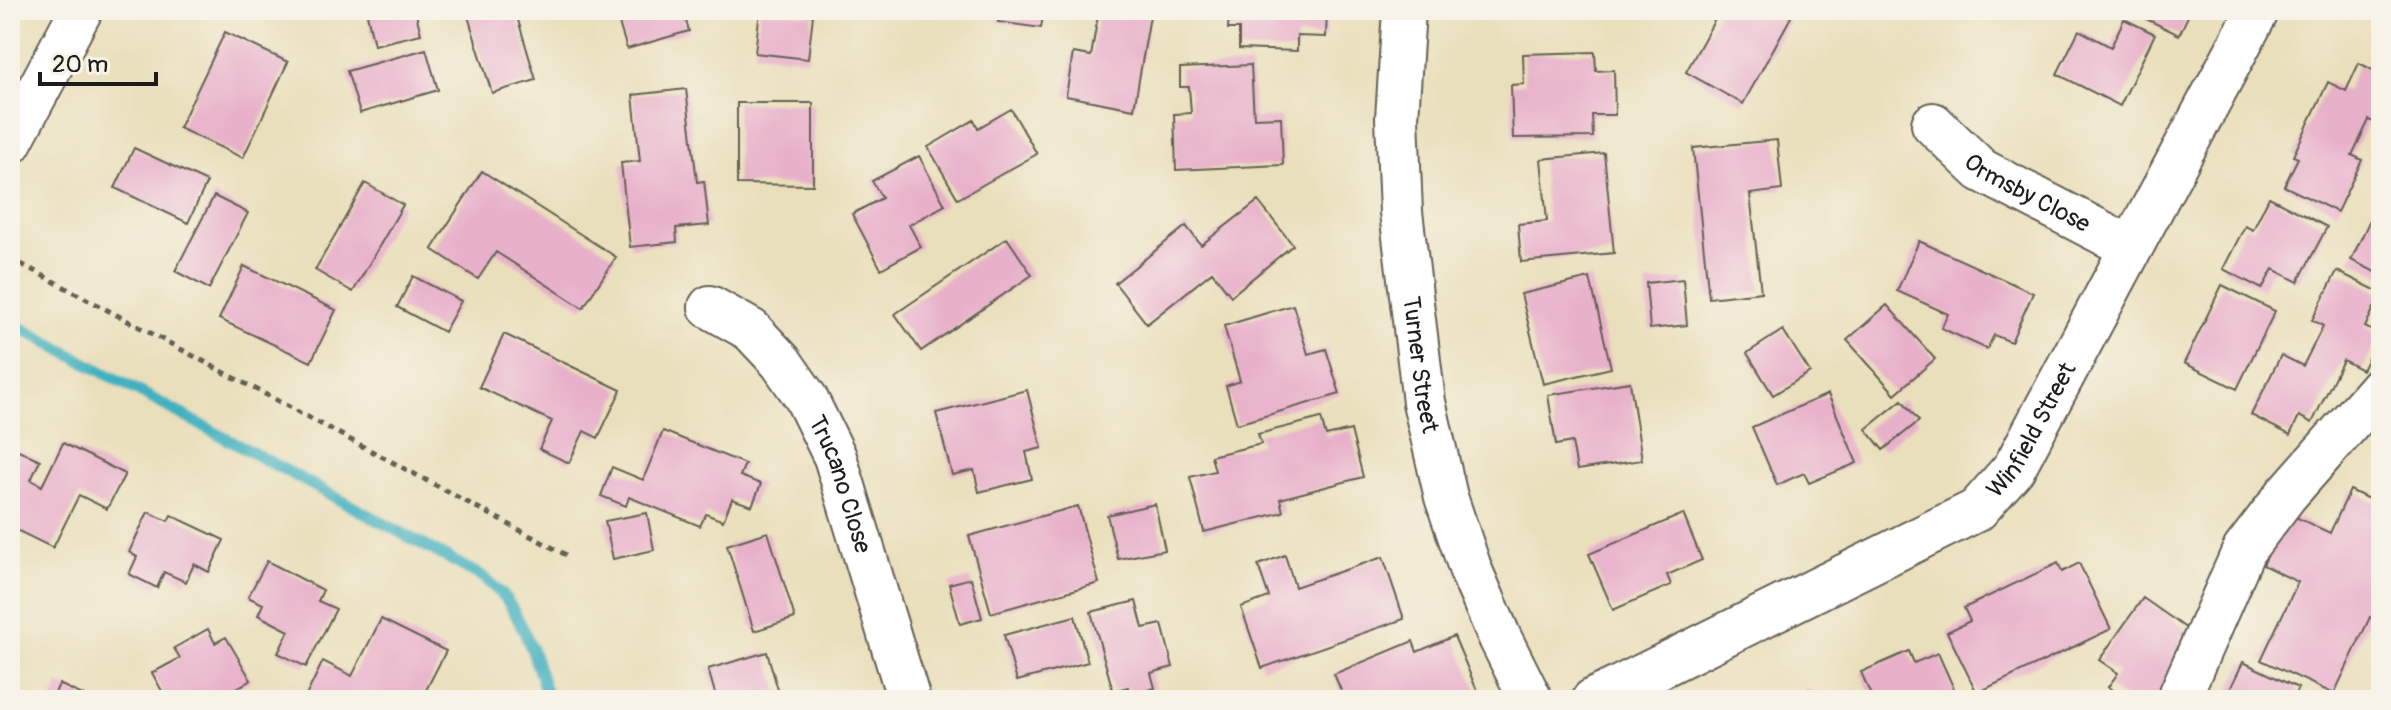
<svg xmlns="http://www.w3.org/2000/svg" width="2391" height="710" viewBox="0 0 2391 710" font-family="Pangolin,sans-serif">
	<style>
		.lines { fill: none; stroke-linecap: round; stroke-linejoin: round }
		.stream { stroke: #43b1bf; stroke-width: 12 }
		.building { fill: #e8b1ca }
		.minor-casing { stroke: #646054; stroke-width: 46 }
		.path { stroke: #646054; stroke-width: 5; stroke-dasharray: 6 6; stroke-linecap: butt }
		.minor { stroke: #fff; stroke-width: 42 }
		.labels { text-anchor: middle; stroke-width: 8; stroke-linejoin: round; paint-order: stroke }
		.street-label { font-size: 24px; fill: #1c1c1c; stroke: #f7f3e8 }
	</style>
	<rect width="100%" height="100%" fill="#f7f3e8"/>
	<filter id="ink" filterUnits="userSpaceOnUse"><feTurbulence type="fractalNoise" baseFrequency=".0125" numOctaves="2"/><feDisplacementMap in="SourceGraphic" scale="16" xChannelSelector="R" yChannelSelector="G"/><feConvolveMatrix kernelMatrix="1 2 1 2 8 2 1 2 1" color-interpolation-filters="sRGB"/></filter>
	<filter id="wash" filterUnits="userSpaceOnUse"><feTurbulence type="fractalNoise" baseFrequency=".006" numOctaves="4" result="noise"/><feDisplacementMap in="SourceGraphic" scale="32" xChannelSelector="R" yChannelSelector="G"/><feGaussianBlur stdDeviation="1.8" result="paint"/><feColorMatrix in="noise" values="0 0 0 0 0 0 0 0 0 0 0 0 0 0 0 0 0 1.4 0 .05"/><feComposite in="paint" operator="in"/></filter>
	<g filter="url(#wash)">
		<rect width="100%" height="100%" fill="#eadfbb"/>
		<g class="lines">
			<path class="stream" d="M10,322L483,577C490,584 500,591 506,599C527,630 538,665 548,700"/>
		</g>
		<g id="blocks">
			<path class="building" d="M366,10H415L421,34L374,45Z
				M466,10H515L536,80L492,93Z
				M615,10H683L689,31L627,49Z
				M760,10L813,15L808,59L755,53Z
				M1000,10H1044L1041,28L998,22Z
				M1099,10H1151L1134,109L1066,96L1073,53L1091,56Z
				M1229,10H1327L1326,37L1297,36V51L1239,49V29H1228Z
				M1720,10H1784L1783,13L1791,17L1743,104L1686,72Z
				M2128,10H2191L2179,35Z
				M2124,19L2155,34L2120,106L2057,74L2079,30L2111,47Z
				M225,32L288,62L243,158L179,128Z
				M426,49L438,90L360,113L347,71Z
				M1595,52L1596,71L1614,70L1615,115H1592L1593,137L1513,138L1511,85L1524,84L1523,54Z
				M2359,63L2381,74V125L2369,120L2352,155L2362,160L2337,212L2284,186L2298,158L2293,156L2328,82L2346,91Z
				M1251,65L1254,118L1281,117L1283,165L1176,170L1174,114L1191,113L1189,87H1180V68Z
				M686,89L697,182L704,181L709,225L676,228L677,242L630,247L621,163L640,161L633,95Z
				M737,103H813V185L737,184Z
				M1011,109L1037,154L958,199L928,147L974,120L978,128Z
				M1777,140L1782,190L1750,194L1761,292L1709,298L1693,148Z
				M134,148L207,182L188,223L115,188Z
				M1604,153L1614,253L1521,262L1518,224L1547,221L1541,159Z
				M919,156L945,205L909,225L921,247L881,269L852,214L882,198L872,181Z
				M482,171L616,257L583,308L496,252L478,279L432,249Z
				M365,183L403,205L353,292L315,270Z
				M214,196L248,213L209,289L175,271Z
				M2269,197L2327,227L2298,282L2273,269L2262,289L2223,269L2245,226L2253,230Z
				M1258,201L1293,245L1231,296L1212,272L1147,324L1115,283L1186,226L1201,245Z
				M2375,209L2381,212V275L2351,260Z
				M1007,238L1032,275L921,351L895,314Z
				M1919,241L2033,293L2011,342L1994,335L1987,349L1941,328L1948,314L1897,291Z
				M244,266L336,310L311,362L219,319Z
				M2337,271L2381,293L2365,327L2380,335L2362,370L2343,360L2312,423L2299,416L2290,435L2251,415L2281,355L2303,366L2323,326L2312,320Z
				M413,276L461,301L444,332L397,307Z
				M1590,278L1611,368L1543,384L1521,294Z
				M1683,279L1687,325L1650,329L1646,283Z
				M2222,285L2275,311L2237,389L2184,363Z
				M1293,305L1308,354L1326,349L1340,394L1237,424L1226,386L1240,381L1224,326Z
				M1887,305L1935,359L1895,394L1847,340Z
				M1783,330L1810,372L1773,395L1747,353Z
				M504,334L621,390L598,438L584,431L569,463L539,449L552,421L479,387Z
				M1630,382L1642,460L1577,470L1572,442L1556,445L1548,395Z
				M1027,390L1042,448L1026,452L1032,479L979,492L974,470L952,475L936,413Z
				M1828,394L1857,463L1809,483L1804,473L1777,485L1752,427Z
				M1902,400L1919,421L1883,450L1866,429Z
				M1321,418L1326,436L1351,430L1363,477L1280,499L1283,512L1204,532L1190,477L1215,471L1211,456L1261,444L1258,434Z
				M663,431L745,464L740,476L761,484L752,506L732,499L723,521L706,514L700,526L629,497L626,506L601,496L612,467L643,480Z
				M63,443L125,474L107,509L79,495L53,548L10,527V446L40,460L31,480L42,486Z
				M2350,490L2381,505V622L2370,617L2334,694L2261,660L2298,582L2263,565L2287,513L2330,533Z
				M1155,504L1165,550L1118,559L1107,515Z
				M1078,506L1099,583L991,613L969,536Z
				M148,512L168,521L171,515L224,540L209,572L194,564L186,582L164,572L157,588L129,574L137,557L129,552Z
				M647,513L654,550L613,559L605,521Z
				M1683,514L1702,560L1667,575L1671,585L1613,610L1589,554Z
				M768,532L795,618L754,631L727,545Z
				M1285,555L1295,587L1383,557L1404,619L1262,668L1241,607L1269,597L1258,565Z
				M267,561L323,590L318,601L336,609L306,667L278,653L289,631L258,615L263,604L248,597Z
				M2058,563L2062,572L2079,563L2111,629L1977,693L1947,632L1970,621L1964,608Z
				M971,578L982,618L960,624L949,584Z
				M2143,598L2190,631L2174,655L2184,662L2157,700H2127L2108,687L2118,673L2099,660Z
				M1136,601L1143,628L1162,624L1173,667L1151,673L1155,688L1130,695L1128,687L1113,691L1091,612Z
				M1075,616L1088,662L1017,681L1004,635Z
				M381,619L446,651L421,700H304L323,661L352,676Z
				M208,629L215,643L226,637L251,680L215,700H167L152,673L180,658L174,648Z
				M1454,636L1481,700H1345L1334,674L1413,641L1417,652Z
				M1909,651L1914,663L1938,653L1959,700H1873L1861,672Z
				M767,652L781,700H717L708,669Z
				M2243,662L2298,688L2293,698L2298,700H2225Z
				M59,684L93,700H52Z
				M1808,689L1829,700H1803Z"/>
		</g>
	</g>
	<g filter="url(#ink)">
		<use href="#blocks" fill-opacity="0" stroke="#646054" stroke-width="2"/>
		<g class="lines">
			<defs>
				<g id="minor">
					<path id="s1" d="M1404,10L1397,118L1401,212L1424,402L1446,497L1471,571L1500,638L1531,700"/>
					<path id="s2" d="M1933,124L1981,170L2130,247"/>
					<path d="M10,143L81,10"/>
					<path id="s3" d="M710,307L751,330L781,362L806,398L835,457L909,700"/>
					<path id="s4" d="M1593,700L1977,510L2014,468L2258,10"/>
					<path d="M2178,700L2244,550L2286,495L2381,387"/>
				</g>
			</defs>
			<use href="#minor" class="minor-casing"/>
			<path class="path" d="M10,258L570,557"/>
			<use href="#minor" class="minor"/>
		</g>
	</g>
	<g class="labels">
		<g class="street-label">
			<text dy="8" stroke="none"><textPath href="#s2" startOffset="118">Ormsby Close</textPath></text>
			<text dy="8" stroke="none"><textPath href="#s1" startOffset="356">Turner Street</textPath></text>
			<text dy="8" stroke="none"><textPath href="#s4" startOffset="526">Winfield Street</textPath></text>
			<text dy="8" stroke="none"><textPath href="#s3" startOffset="228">Trucano Close</textPath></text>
		</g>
	</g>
	<rect width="2391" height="710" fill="none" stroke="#f7f3e8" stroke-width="40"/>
	<path d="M40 72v12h116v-12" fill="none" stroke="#1c1c1c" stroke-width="4"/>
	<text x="52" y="72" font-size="24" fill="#1c1c1c" stroke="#f7f3e8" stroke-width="6" paint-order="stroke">20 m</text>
</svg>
